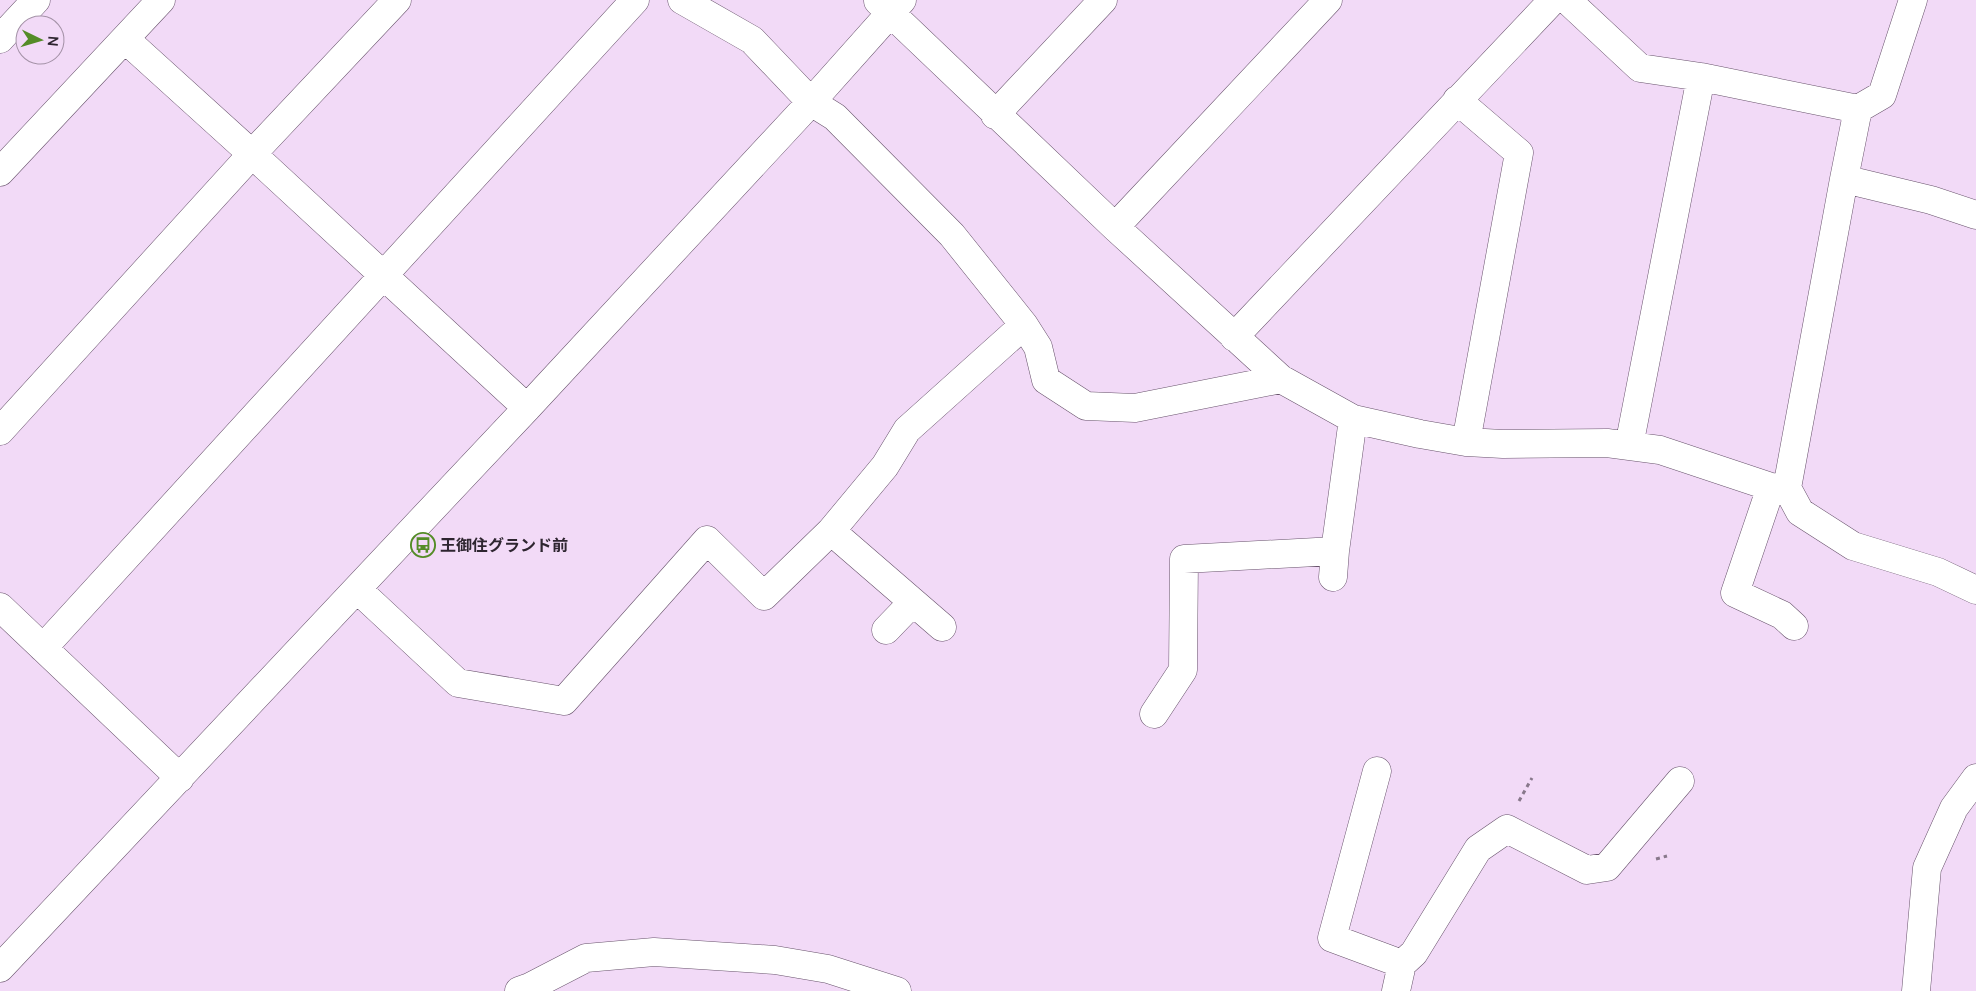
<svg xmlns="http://www.w3.org/2000/svg" width="1976" height="991" viewBox="0 0 1976 991" font-family="Manrope,'Noto Sans JP',sans-serif">
	<style>
		.lines { fill: none; stroke-linecap: round; stroke-linejoin: round }
		.minor-casing { stroke: #68536c; stroke-width: 29 }
		.path { stroke: #88788b; stroke-width: 3; stroke-dasharray: 4 4; stroke-linecap: butt }
		.minor { stroke: #fff; stroke-width: 28 }
		.labels { text-anchor: middle; stroke-width: 5; stroke-linejoin: round; paint-order: stroke }
		.poi-label { font-size: 16px; font-weight: bold; fill: #2e2530; stroke: #f2daf7; text-anchor: start }
	</style>
	<rect width="100%" height="100%" fill="#f2daf7"/>
	<g class="lines">
		<defs>
			<path id="minor" d="M682,0L752,40L811,102L835,117L952,235L1024,325L1038,347L1046,380L1086,406L1135,408L1281,379
				M1567,0L1640,68L1701,77L1858,109L1882,95L1913,0
				M878,1L1115,227L1281,379L1353,419L1420,434L1466,442L1503,444L1607,443L1660,450L1771,487L1787,488
				M0,39L36,0
				M125,39L252,154L527,408
				M1457,100L1519,153L1466,442
				M1858,109L1844,179L1787,488L1800,512L1853,546L1938,572L1976,590
				M995,115L1103,0
				M0,172L161,0
				M1844,179L1931,200L1976,215
				M1115,227L1328,0
				M1234,337L1553,0
				M0,431L252,154L397,0
				M1629,446L1701,77
				M1771,487L1735,593L1782,615L1794,626
				M831,531L942,627
				M1333,577L1335,551
				M357,589L458,683L564,701L707,540L764,596L831,531L885,466L907,430L1024,325
				M0,607L180,778
				M886,630L912,603
				M43,648L635,0
				M1154,714L1183,670L1184,559L1335,551L1353,419
				M1377,771L1332,938L1402,964
				M0,968L527,408L811,102L902,0
				M519,991L530,987L586,958L654,952L775,960L828,969L897,991
				M1396,991L1402,964L1414,953L1478,849L1507,829L1587,870L1607,867L1680,781
				M1916,991L1927,868L1954,808L1976,778"/>
		</defs>
		<use href="#minor" class="minor-casing"/>
		<path class="path" d="M1519,801L1532,778
			M1656,859L1667,856"/>
		<use href="#minor" class="minor"/>
	</g>
	<defs>
		<symbol id="bus-ring" viewBox="-11 -11 22 22"><circle r="9.5" fill="#f2daf7" stroke="#548c27" stroke-width="1.5"/><path d="M-5-6H5V4H4V6H2V4H-2V6H-4V4H-5ZM-3.5-4V0h7V-4ZM-3.5 1.2v1.5H-2V1.2ZM2 1.2v1.5H3.5V1.2Z" fill="#548c27"/></symbol>
	</defs>
	<g fill-rule="evenodd">
		<use href="#bus-ring" x="409" y="531" width="28" height="28"/>
	</g>
	<g class="labels">
		<g class="poi-label">
			<text x="440" y="551">王御住グランド前</text>
		</g>
	</g>
	<g transform="translate(40 40) rotate(95)"><circle r="24" fill="#f2daf7" stroke="#a492a7"/>
	<path d="M0-4L9 19L0 12L-9 19Z" fill="#548c27"/>
	<text y="-8" font-size="14" font-weight="bold" text-anchor="middle" fill="#2e2530">N</text>
	</g>
</svg>
